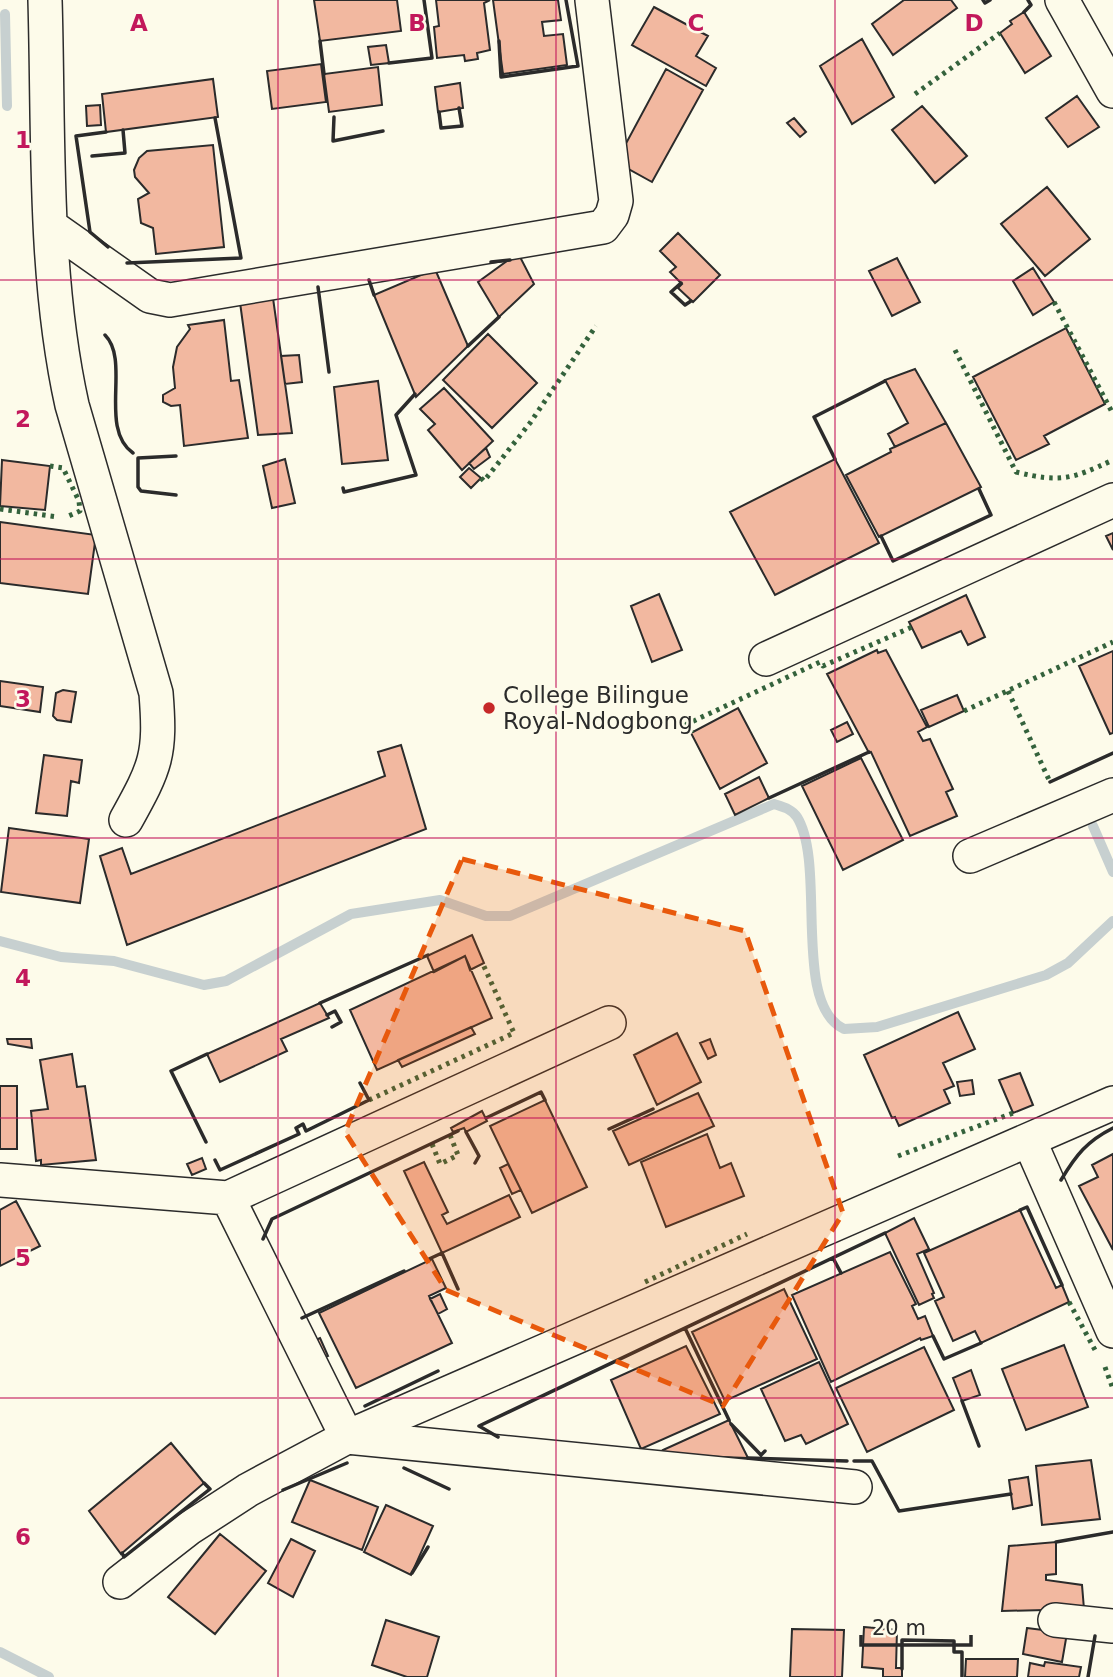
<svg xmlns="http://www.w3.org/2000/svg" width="1113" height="1677" viewBox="0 0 1113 1677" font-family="'DejaVu Sans',sans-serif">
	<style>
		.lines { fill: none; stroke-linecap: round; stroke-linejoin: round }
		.stream { stroke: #c7d0d0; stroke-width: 10 }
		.building { fill: #f2b8a0; stroke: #2b2b2b; stroke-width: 2 }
		.minor-casing { stroke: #2b2b2b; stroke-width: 36 }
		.minor { stroke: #fdfbea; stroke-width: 33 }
		.hedge { stroke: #34623c; stroke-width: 5; stroke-dasharray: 3.5 5; stroke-linecap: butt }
		.wall { stroke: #2b2b2b; stroke-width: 3.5 }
		.marked { fill: #e8590c; fill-opacity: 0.2; stroke: #e8590c; stroke-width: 5; stroke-dasharray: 14 9; stroke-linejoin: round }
		.grid { fill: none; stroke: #c2185b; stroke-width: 2; stroke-opacity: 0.55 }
		.poi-dot { fill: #c62828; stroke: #fdfbea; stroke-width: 2.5 }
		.labels { text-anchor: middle; stroke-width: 5; stroke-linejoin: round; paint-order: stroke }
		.poi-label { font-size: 23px; fill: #2b2b2b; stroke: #fdfbea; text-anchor: start }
		.grid-label { font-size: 23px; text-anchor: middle; font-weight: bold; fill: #c2185b; stroke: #fdfbea; stroke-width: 5; stroke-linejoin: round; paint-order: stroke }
	</style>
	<rect width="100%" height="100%" fill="#fdfbea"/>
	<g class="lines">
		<path class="stream" d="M5,14L7,106
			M1093,826L1113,872
			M0,941L61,957L114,961L204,985L226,981L351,914L440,900L486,916H510L774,804C783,807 792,809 797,817C827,865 791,1004 844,1029L877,1027L1046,975L1068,963L1113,921
			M0,1652L49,1677"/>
	</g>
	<path class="building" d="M314,0H397L401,31L320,41Z
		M436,0H490L484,3L490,50L477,53L478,59L465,61L464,55L437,58L434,27L439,26Z
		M493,0H558L561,20L542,22L544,36L563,34L567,65L503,74Z
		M904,0H951L957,8L893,55L872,24Z
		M654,7L708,36L696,56L716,68L706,86L632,45Z
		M1024,12L1051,56L1025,73L1000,33L1012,24L1010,21Z
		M862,39L894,97L852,124L820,66Z
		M386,45L389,63L371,65L368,47Z
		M321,64L326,102L272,109L267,71Z
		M378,67L382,105L329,112L324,74Z
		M666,69L703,90L652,182L616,162Z
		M213,79L218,117L106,132L102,94Z
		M460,83L463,108L438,112L435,87Z
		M1077,96L1099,127L1068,147L1046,118Z
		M100,105L101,125L87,126L86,106Z
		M922,106L967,156L935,183L892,130Z
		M794,118L806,132L800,137L787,123Z
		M213,145L224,247L156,254L153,228L141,223L138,199L149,193L135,177L134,170L139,158L147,151Z
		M1047,187L1090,239L1045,276L1001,224Z
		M678,233L720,275L693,302L678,288L682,284L670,272L676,267L660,251Z
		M518,253L534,284L499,317L478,282Z
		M897,258L920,302L892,316L869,271Z
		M1033,268L1054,302L1033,315L1013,281Z
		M435,269L468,346L416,397L374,295Z
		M272,291L292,433L258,435L239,295Z
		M224,320L231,381L239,380L248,438L184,446L180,405L171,406L163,402V395L175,388L173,367L177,347L190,329L188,325Z
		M1066,328L1105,404L1044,436L1049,444L1016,460L973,377Z
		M488,334L537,383L492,428L443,380Z
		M299,355L302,382L285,384L281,356Z
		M915,369L946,423L895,447L888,434L908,423L885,380Z
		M378,381L388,460L342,464L334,387Z
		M444,388L493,441L462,470L428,430L435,424L420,409Z
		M946,423L981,487L879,537L846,475L891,452L890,449Z
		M486,448L490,457L474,469L469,463Z
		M285,459L295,503L272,508L263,466Z
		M835,459L879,543L775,595L730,512Z
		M2,460L50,466L45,510L0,506Z
		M469,468L481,478L471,488L460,477Z
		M0,522L96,535L88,594L0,583Z
		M1113,533V550L1106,536Z
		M659,594L682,650L652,662L631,606Z
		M966,595L985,637L968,645L961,631L922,648L909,622Z
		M877,650L878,653L886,650L927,727L918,732L923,741L930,739L953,789L946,792L957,816L910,836L871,752L869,753L827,674Z
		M1113,651V733L1110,734L1079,666Z
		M0,681L43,687L40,712L0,706Z
		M63,690L76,692L71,722L57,720L53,716L56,693Z
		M957,695L964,711L929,727L921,710Z
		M738,708L767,763L720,789L691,733Z
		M847,722L853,734L837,742L831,730Z
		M401,745L426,829L127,945L100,856L122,848L131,874L385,776L378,752Z
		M44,755L82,760L79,783L71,781L67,816L36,813Z
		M861,758L903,840L843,870L802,786Z
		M759,777L769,798L735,815L725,794Z
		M9,828L89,839L80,903L1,892Z
		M472,935L484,963L470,970L465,956L434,972L427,956Z
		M465,956L492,1018L377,1070L350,1010Z
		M320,1003L329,1018L281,1039L287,1051L220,1082L207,1054Z
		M958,1012L975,1049L943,1063L954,1086L944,1090L950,1103L899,1126L895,1117L892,1118L864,1055Z
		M471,1027L475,1034L402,1067L398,1060Z
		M677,1033L701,1082L657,1105L634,1055Z
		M7,1039H31L32,1048L8,1044Z
		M710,1039L716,1055L708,1059L700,1043Z
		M72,1054L77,1087L85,1086L96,1160L41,1165V1160L36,1161L31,1111L48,1109L40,1060Z
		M1020,1073L1033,1105L1013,1113L999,1080Z
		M972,1080L974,1094L960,1096L957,1082Z
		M0,1086H17V1149H0Z
		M698,1093L714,1126L629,1165L613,1131Z
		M545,1100L587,1187L532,1213L490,1126Z
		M482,1111L487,1121L466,1132L464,1128L453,1132L451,1128Z
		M707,1134L720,1168L731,1163L744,1196L666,1227L641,1162Z
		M1113,1154V1250L1079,1186L1098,1177L1092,1165Z
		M202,1158L206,1169L192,1175L187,1164Z
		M424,1162L448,1212L442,1215L447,1224L509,1195L520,1217L442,1253L404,1171Z
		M508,1164L521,1190L512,1194L500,1168Z
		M16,1201L40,1246L0,1266V1210Z
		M1020,1210L1056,1288L1062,1285L1069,1302L981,1343L975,1331L953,1341L935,1301L944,1297L924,1253Z
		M914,1218L929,1249L917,1254L934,1293L932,1294L934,1298L919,1305L885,1233Z
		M890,1252L916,1304L912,1306L918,1319L925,1316L933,1336L921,1340L920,1338L831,1382L792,1295Z
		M432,1259L446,1288L429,1296L452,1343L356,1388L319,1313Z
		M784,1289L817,1359L725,1401L692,1332Z
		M440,1294L447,1309L438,1314L430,1299Z
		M320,1338L328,1356L317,1360L309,1343Z
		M1064,1345L1088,1407L1026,1430L1002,1369Z
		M686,1346L720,1414L641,1449L611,1380Z
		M924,1347L954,1410L867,1452L836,1388Z
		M819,1362L848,1424L806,1444L801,1435L785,1441L761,1389Z
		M971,1370L980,1395L962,1401L953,1378Z
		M729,1420L748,1458L666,1455L663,1450Z
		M171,1443L204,1483L121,1554L89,1511Z
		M1091,1460L1100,1519L1042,1525L1036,1466Z
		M1028,1477L1032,1505L1013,1509L1009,1480Z
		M310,1480L378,1507L362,1550L292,1522Z
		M386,1505L433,1526L411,1575L364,1552Z
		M220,1534L266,1571L215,1634L168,1597Z
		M291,1539L315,1551L293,1597L268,1583Z
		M1056,1542V1574L1046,1575V1580L1082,1585L1084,1609L1002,1611L1009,1546Z
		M386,1620L439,1637L427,1677H407L372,1665Z
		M864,1627L897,1630L896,1668H902V1677H883V1669L862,1667Z
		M1027,1628L1067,1633L1062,1662L1023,1654Z
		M792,1629L844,1630L842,1677H790Z
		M966,1659H1018L1017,1677H965Z
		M1045,1662L1081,1667L1079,1677H1028L1030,1663L1044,1666Z"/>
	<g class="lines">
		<defs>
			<path id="minor" d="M45,0C49,134 43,274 72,405L156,693C161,755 156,766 126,820
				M1062,0L1113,91
				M52,227L150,296L170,300L603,227L612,215L616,201L592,0
				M766,659L1113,500
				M970,856L1113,795
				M1030,1142L1113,1331
				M0,1180L228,1198L609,1023
				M228,1198L347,1437L855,1487
				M120,1582L188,1529L248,1490L347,1437L1113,1103
				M1055,1620L1113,1626"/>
		</defs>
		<use href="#minor" class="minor-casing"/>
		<use href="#minor" class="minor"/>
		<path class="hedge" d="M915,94L1000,33
			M1054,302L1113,414
			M955,350L1016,472C1061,483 1072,479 1113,460
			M50,466L63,468L79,501L80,511L66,517
			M481,478L484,481L530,423L596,326
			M0,509L58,517
			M1008,691L1050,782
			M964,711L1113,642
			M692,733L687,724L820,662L823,666L912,627
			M369,1100L514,1033L482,962
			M432,1144L440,1164L458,1155L450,1135
			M898,1156L1013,1113
			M645,1282L747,1234
			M1069,1302L1095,1350
			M1105,1367L1113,1389"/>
		<path class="wall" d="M983,0L985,3L990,0
			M1024,12L1031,5L1028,0
			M320,41L324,74
			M499,41L501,77L578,66L566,0
			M389,63L432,58L424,0
			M439,112L441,128L462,126L459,108
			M334,117L333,141L383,131
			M106,132L76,136L90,232L108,247
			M92,156L125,153L123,130
			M491,262L510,260
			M127,263L241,258L215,118
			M369,280L374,295
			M681,283L671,292L685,305L691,301
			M318,287L329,372
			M105,335C131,361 98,428 133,453
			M468,346L499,317
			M835,459L814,417L885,381
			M343,488L344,492L416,475L396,415L415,394
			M176,495L141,491L138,487V458L176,456
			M881,536L893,561L991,515L979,489
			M1050,782L1113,753
			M769,798L869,752
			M320,1003L428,955
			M327,1015L335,1011L341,1022L332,1027
			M486,1118L541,1092L545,1100
			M609,1129L653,1109
			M466,1132L479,1156L475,1163
			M206,1142L171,1071L207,1054
			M215,1160L220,1170L299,1134L296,1128L303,1124L306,1131L369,1100L360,1083
			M1061,1180C1076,1155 1087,1141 1113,1128
			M1020,1210L1027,1207L1062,1285
			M263,1239L272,1219L458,1131
			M833,1258L841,1273
			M429,1259L442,1253L458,1289
			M302,1318L404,1271
			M685,1328L729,1420
			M933,1336L944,1359L981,1343
			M962,1401L979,1446
			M365,1406L438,1371
			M731,1424L761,1455L765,1451
			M498,1437L479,1426L885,1233
			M748,1458L847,1461
			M854,1461H872L899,1511L1011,1494
			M404,1468L449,1489
			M283,1490L347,1463
			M1056,1542L1113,1532
			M122,1553L124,1557L210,1489L204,1483
			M412,1573L428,1547
			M902,1669V1640L954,1641V1652H962V1677
			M1088,1677L1095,1636"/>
	</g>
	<path class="marked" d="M462,859L745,931L843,1213L723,1406L446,1290L345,1132Z"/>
	<path class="grid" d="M278,0V1677M556,0V1677M835,0V1677M0,280H1113M0,559H1113M0,838H1113M0,1118H1113M0,1398H1113"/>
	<circle class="poi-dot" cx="489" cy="708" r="7"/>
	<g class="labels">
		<g class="poi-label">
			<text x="503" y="703">College Bilingue<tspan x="503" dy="26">Royal-Ndogbong</tspan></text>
		</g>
	</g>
	<g class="grid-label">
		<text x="139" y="31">A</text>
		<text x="417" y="31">B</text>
		<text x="696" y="31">C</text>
		<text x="974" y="31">D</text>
		<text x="23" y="148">1</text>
		<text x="23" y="427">2</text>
		<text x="23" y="707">3</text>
		<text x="23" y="986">4</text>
		<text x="23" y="1266">5</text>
		<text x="23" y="1545">6</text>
	</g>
	<path d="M861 1635v10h110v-10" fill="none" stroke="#2b2b2b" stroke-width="3.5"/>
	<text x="872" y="1635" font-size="21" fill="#2b2b2b" stroke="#fdfbea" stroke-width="5" paint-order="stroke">20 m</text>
</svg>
